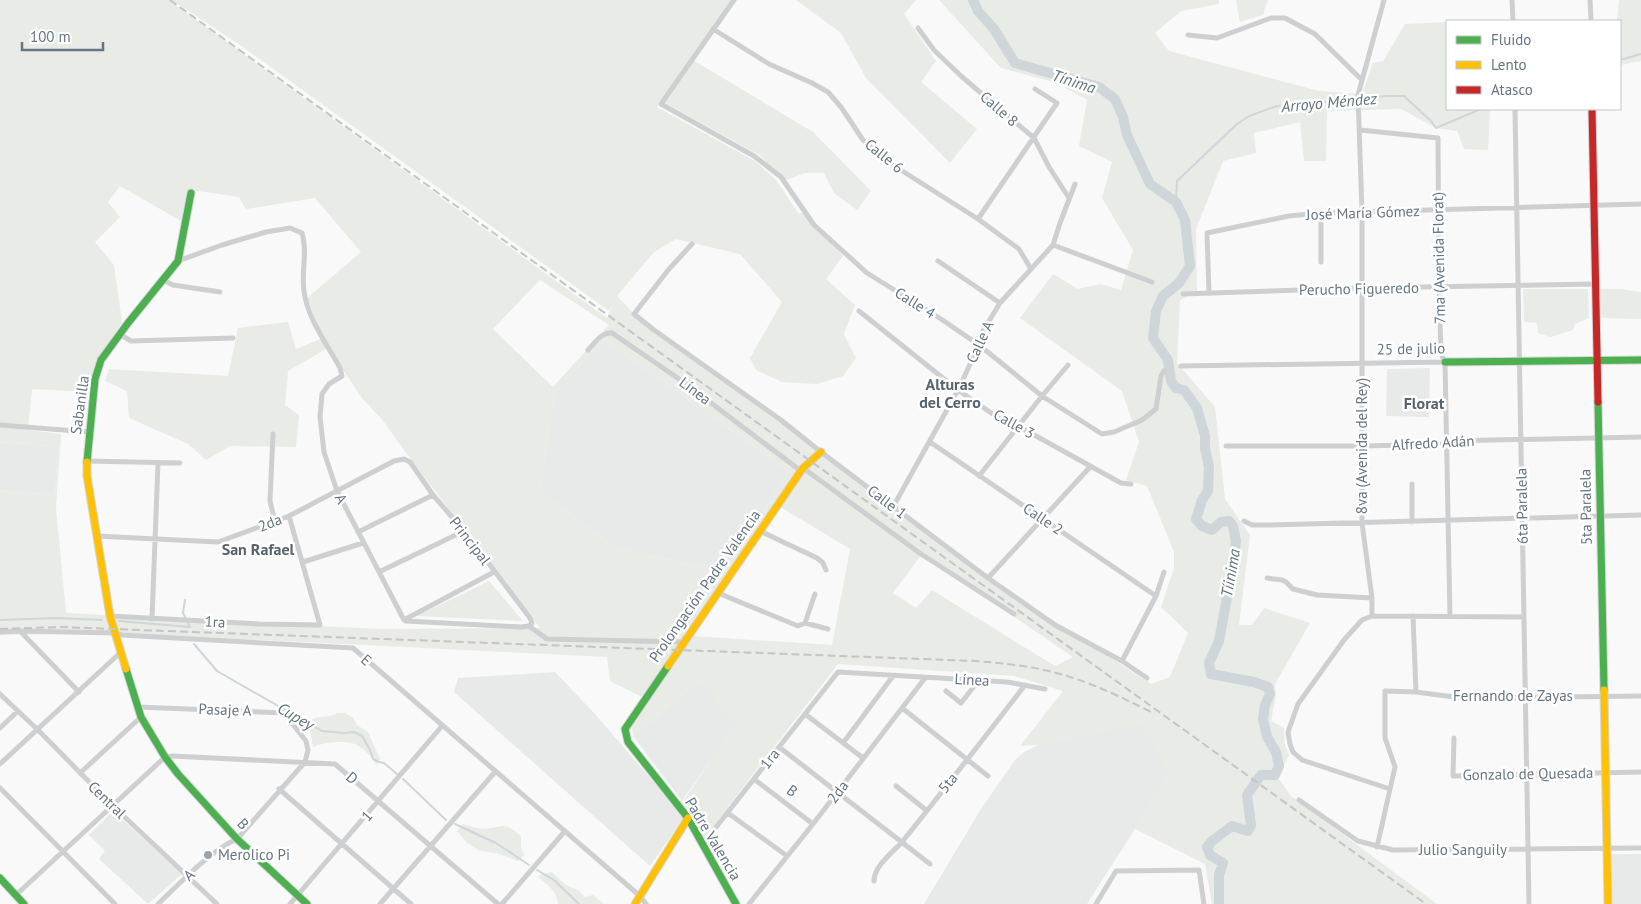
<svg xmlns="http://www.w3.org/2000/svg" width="1641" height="904" viewBox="0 0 1641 904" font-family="'PT Sans',sans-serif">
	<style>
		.built { fill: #e8e9e9 }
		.green { fill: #e8ebe6; fill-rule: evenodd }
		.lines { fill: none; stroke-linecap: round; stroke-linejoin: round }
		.stream { stroke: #ced6d9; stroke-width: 2 }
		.river { stroke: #ced6d9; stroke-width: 10 }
		.fast-casing { stroke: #d5d6d7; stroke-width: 9 }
		.slow-casing { stroke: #d5d6d7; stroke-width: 9 }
		.jam-casing { stroke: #d5d6d7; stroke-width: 9 }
		.street { stroke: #cecfd0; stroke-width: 5 }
		.fast { stroke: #4caf50; stroke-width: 7 }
		.slow { stroke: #ffc107; stroke-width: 7 }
		.jam { stroke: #c62828; stroke-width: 7 }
		.rail { stroke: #c3c5c6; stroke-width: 2; stroke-dasharray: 8 4; stroke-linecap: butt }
		.poi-dot { fill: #99a4ac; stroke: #fff; stroke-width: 2 }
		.labels { text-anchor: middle; stroke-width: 5; stroke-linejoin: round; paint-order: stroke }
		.street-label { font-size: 15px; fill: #657683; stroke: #fff }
		.poi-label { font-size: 15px; fill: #657683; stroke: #fff; text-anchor: start }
		.water-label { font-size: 16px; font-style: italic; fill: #60757c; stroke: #fff }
		.neighbourhood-label { font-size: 16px; font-weight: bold; fill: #57646e; stroke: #fff }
	</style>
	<rect width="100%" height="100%" fill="#f9f9f9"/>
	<path class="built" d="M604,340L789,471L725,572L614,547L540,491L555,392Z
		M1430,368L1429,417L1386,416L1387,369Z
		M0,442L59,447L54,495L0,490Z
		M555,672L595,714L684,817L650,866L454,692L458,678Z
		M700,680L736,724L682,801L633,736Z
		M1142,724L1169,772L1135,829L1087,904H924L981,809L1015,760L1024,752L1039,745Z
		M113,811L182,874L148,904L99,859L105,851L89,835Z
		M1611,854H1641V904H1612Z"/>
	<path class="green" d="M0,0H169L607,318L613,305L609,311L243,47L172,0H734L693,60L813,132L871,191L857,210L834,193L824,173H805L783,181L761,156L662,101L657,107L755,161L776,180L799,214L804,212L843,256L826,279L855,305L844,334L856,358L843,376L817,384L782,382L756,370L750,358L782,302L740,254L676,239L654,252L617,296L634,314L747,396L988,578L1151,684L1170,677L1188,633L1161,607L1174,568V552L1147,486L1126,480L1139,442L1122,391L1020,318L1053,274L1078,289L1100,284L1121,290L1133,250L1102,198L1112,162L1079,146L1087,100L1057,83L1001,68L939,0H1219V4L1181,11L1155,33L1169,51L1319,91L1362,94L1373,63L1383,61L1405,24L1447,22V109H1490L1488,150L1464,149L1457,131L1436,128L1401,109L1327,111L1326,161H1304L1300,122L1254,133L1256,153L1223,161L1196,229L1197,292L1180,300L1177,363L1215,407L1225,499L1250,535L1239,625H1252L1264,608L1310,623L1275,684L1276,695L1271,721L1284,728L1285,745L1289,755L1278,778L1291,796L1437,904H1212L1205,864L1135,829L1168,772L1142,725L1039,745L1020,746L1063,691L1014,676L838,664L704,838L682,803L735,724L700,680L633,736L632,726L648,700L610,681L607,657L122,633L0,635V490L54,495L59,447L0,442ZM120,186L181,221L192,190L239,197L246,209L315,198L361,252L307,298L323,338L296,349L288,322L238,328L228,376L109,369L105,381L127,391L129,418L188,444L206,460L230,446L296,447L299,415L285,405L288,371L328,348L362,398L384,422L406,453L540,628L379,629L66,613L56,508L61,434L28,430L32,389L88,392L94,366L122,322L114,265L95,242L120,217L108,202ZM540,280L609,325L553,387L493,329ZM604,340L789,471L725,572L614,547L540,491L555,392ZM779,506L850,549L832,645L691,636ZM922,554L1073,657L1055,666L932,590L916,608L893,593Z
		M796,0H916L904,14L936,61L921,82L977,129L950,163L866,78L841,33Z
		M1236,0H1268L1263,15L1240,22Z
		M1619,0H1641V61L1620,65V21H1617Z
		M1523,289H1588L1589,318L1575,324L1573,330L1550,337L1538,333L1537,323L1524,322Z
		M1599,289H1621L1641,292V319L1600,318Z
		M489,581L523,621L417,616Z
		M337,713H345L353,718L357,725L368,732L380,759L377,765C372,759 367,751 360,747C351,739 323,742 313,747L310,730L306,724C317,713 324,720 337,713Z
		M463,824C469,825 477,829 483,829C504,828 502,820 521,836V847L524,855L518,861L496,853L480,851L467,843L457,831Z
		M552,872L566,885L578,890L585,897L593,895L604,904H558C557,891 548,885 538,877L540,875Z"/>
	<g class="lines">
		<path class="stream" d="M1620,60L1641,54
			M1176,202L1177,181L1237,124L1249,116L1277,106L1301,105L1386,96H1404L1431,121L1436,128L1481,109
			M185,600L183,613L190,627
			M0,620L56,618L102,620
			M119,621L190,627
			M194,644L217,671L322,731L345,733L354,732L362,736L370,750L373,759L379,762L384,763L397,774
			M403,779L446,820
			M455,824L496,843L529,865
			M537,870L554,880L579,904"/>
		<path class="river" d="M973,0L978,11L994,29L1015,63L1099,87L1115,99L1123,117L1127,135L1150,184L1176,202L1185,220L1190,266L1179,283L1163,296L1156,311L1153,338L1168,360L1171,381L1176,388L1184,390L1197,408L1205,436V448L1209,467L1208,491L1202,500L1196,519L1202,526L1212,530L1221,522L1229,521L1233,526L1236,541L1234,559L1219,641L1209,663L1211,674L1254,682L1268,687L1270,694L1265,705L1263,719L1267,737L1276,752L1279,766L1275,775H1261L1247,795L1251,825L1248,831L1232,826L1212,841L1207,847L1210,855L1223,863L1219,875V904"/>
		<defs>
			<path id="fast" d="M1445,362L1641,360
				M1598,402L1604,690
				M87,462L95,379L101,360L128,323L178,261L191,193
				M668,666L625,729L628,742L688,818L736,904
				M126,669L141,717L165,757L178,774L237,839L307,904
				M0,878L24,904"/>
			<path id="slow" d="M87,462V476L110,616L126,669
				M668,666L803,468L821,452
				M1604,690L1608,904
				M635,904L688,818"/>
			<path id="jam" d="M1592,109L1598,402"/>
		</defs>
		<use href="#fast" class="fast-casing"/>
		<use href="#slow" class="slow-casing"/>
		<use href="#jam" class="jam-casing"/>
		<path class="street" d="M734,0L661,104L754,156L781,177L814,225L867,273L941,319L979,345L1042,396L1102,434L1114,432L1142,420L1156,409L1161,376L1164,371
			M1512,0L1513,21
			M1590,0L1591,21
			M918,28L934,50L961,76L1034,138L1049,167L1069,198
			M713,29L769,64L812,83L828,92L841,107L863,140L885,160L978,219L1019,249L1031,269
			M1188,35L1217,38L1271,18H1285L1315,34L1362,80
			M1515,109L1529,904
			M1360,130L1438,138L1439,287L1441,354L1445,362L1450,617
			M1321,213V262
			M978,219L1057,103L1035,89
			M692,244L669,269L634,314L654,330L781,420L821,452L988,578L1055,625L1122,661L1147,678
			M1053,245L1152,282
			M178,261L222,245L266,232L290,228L302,233C308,252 301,271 304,291C307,318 327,344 340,368L342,376L329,384L322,394L320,417L324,452L337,491L404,620
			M938,261L1000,303
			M163,280L173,285L220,292
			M1209,293L1207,233L1289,216L1321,213L1641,204
			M1183,294L1362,288L1595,284
			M859,311L958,390L1010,426H1018L1121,483L1131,484
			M121,335L131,341L233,338
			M588,350C595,343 601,332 612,333L682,381L801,471
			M1181,366L1445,362
			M0,425L89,432
			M273,434L270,501L275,522
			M930,442L1156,596
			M1226,446H1363L1442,444L1446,441L1641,437
			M87,461L180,463
			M803,468L921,554L1014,614
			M979,476L1042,396L1068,365
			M893,507L958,390L979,345L978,339L1000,303L1053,245L1060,223L1075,184
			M1244,521L1252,525H1268L1641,515
			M1412,522V484
			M760,531L817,558L823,563L826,570
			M358,532L433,495
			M96,536L218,542L289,516L394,461L404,459L410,462L433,495L464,531L530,618L532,623L529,626
			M303,562L363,543
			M379,572L464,531
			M988,578L1090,467
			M1267,578L1282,580L1286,582L1293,589L1317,595L1372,598
			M718,593L798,626L805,623L828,629
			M110,616L259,624L320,625L289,516
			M1372,616V598L1362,523V212L1358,95L1384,0
			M1413,616L1416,692
			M152,619L158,463
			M404,620L406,621L521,627L529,626
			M404,620L494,572
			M805,623L815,594
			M529,626L547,639L683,642
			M20,631L79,692
			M0,632L20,631L114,633L122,635L353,648L640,896L646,904
			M1122,661L1156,596L1164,572
			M946,691L961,703L979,680
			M0,694L38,730L113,806L217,904
			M138,707L284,713L306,741L308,750L305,762L237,839C211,850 179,884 158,904
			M902,708L988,776
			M805,714L863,758
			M0,728L18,711
			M1454,738L1453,776L1641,772
			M843,743L893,676
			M779,747L930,864
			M0,764L121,652
			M80,773L141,717
			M754,779L813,824
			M896,786L926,810
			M0,788L115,904
			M279,789L411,904
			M1390,789L1302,760L1293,752L1290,744L1288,732L1298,704L1344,640L1362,620L1372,616L1524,617
			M1299,800L1358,841L1393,850L1641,848
			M728,813L787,856
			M702,845L838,672L1007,682L1045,689
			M1377,847L1395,767L1385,738V691L1416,692L1454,697L1479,698L1641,696
			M874,881C874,866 892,853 902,842C944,790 984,738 1025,685
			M16,895L165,757L172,756L335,764L498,904
			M290,904L442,726
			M380,904L495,772
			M502,904L565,831
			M749,904L813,824L925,678
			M1096,904L1116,871L1199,870L1204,904"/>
		<use href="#fast" class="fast"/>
		<use href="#slow" class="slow"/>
		<use href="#jam" class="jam"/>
		<path class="rail" d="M170,0L1426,904
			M0,629L62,627L113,629L976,661C999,663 1022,665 1044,670C1082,678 1117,695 1151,712"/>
	</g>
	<circle class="poi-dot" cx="208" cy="855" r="5"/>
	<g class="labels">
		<g class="street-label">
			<text transform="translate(999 109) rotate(41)" y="5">Calle 8</text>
			<text transform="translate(884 156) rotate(39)" y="5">Calle 6</text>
			<text transform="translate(1363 213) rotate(-2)" y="5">José María Gómez</text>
			<text transform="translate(1439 258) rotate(-91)" y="5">7ma (Avenida Florat)</text>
			<text transform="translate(1359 289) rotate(-1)" y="5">Perucho Figueredo</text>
			<text transform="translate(915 303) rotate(32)" y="5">Calle 4</text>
			<text transform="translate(980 342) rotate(-65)" y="5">Calle A</text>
			<text transform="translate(1411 349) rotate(-1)" y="5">25 de julio</text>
			<text transform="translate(695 391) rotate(37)" y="5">Línea</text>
			<text transform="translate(80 405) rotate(-82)" y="5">Sabanilla</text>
			<text transform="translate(1014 424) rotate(29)" y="5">Calle 3</text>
			<text transform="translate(1433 443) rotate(-3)" y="5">Alfredo Adán</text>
			<text transform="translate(1362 446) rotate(-90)" y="5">8va (Avenida del Rey)</text>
			<text transform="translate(341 499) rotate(63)" y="5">A</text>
			<text transform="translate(887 502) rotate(37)" y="5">Calle 1</text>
			<text transform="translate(1522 506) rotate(-91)" y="5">6ta Paralela</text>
			<text transform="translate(1586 507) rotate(-91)" y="5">5ta Paralela</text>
			<text transform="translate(1043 519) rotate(34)" y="5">Calle 2</text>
			<text transform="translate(270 523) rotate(-21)" y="5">2da</text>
			<text transform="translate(470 541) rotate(52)" y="5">Principal</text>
			<text transform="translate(705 586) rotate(-55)" y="5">Prolongación Padre Valencia</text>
			<text transform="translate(215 622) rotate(3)" y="5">1ra</text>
			<text transform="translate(366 660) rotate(41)" y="5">E</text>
			<text transform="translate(972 680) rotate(3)" y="5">Línea</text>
			<text x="1513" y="701">Fernando de Zayas</text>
			<text transform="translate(225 710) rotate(2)" y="5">Pasaje A</text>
			<text transform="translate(770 759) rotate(-52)" y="5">1ra</text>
			<text transform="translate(1528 774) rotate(-1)" y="5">Gonzalo de Quesada</text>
			<text transform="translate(352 778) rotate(40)" y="5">D</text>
			<text transform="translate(948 783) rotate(-51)" y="5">5ta</text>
			<text transform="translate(792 791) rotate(37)" y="5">B</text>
			<text transform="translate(838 792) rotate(-53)" y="5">2da</text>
			<text transform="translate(107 800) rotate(44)" y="5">Central</text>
			<text transform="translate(367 816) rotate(-48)" y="5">1</text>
			<text transform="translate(243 824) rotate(47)" y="5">B</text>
			<text transform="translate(713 839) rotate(59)" y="5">Padre Valencia</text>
			<text x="1463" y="855">Julio Sanguily</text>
			<text transform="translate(189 875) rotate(-41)" y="5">A</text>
		</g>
		<g class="poi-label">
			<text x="218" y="860">Merolico Pi</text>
		</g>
		<g class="water-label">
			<text transform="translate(1074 81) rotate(18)" y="6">Tínima</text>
			<text transform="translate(1329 102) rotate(-5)" y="6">Arroyo Méndez</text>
			<text transform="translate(1230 573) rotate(-80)" y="6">Tíinima</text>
			<text transform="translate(296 716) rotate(30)" y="6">Cupey</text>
		</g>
		<g class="neighbourhood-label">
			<text x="950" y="390">Alturas<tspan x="950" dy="18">del Cerro</tspan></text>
			<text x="1424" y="409">Florat</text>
			<text x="258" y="555">San Rafael</text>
		</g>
	</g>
	<rect x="1446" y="20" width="175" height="90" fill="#ffffff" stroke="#c1c8cd"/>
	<rect x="1456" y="36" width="25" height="8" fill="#4caf50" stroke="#c1c8cd"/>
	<text x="1491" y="45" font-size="15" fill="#657683">Fluido</text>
	<rect x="1456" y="61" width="25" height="8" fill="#ffc107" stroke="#c1c8cd"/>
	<text x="1491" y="70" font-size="15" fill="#657683">Lento</text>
	<rect x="1456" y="86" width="25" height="8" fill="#c62828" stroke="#c1c8cd"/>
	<text x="1491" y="95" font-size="15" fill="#657683">Atasco</text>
	<path d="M22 42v8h81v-8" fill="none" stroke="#657683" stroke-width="2.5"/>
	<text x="30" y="42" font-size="15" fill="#657683" stroke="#ffffff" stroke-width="4" paint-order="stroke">100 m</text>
</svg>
